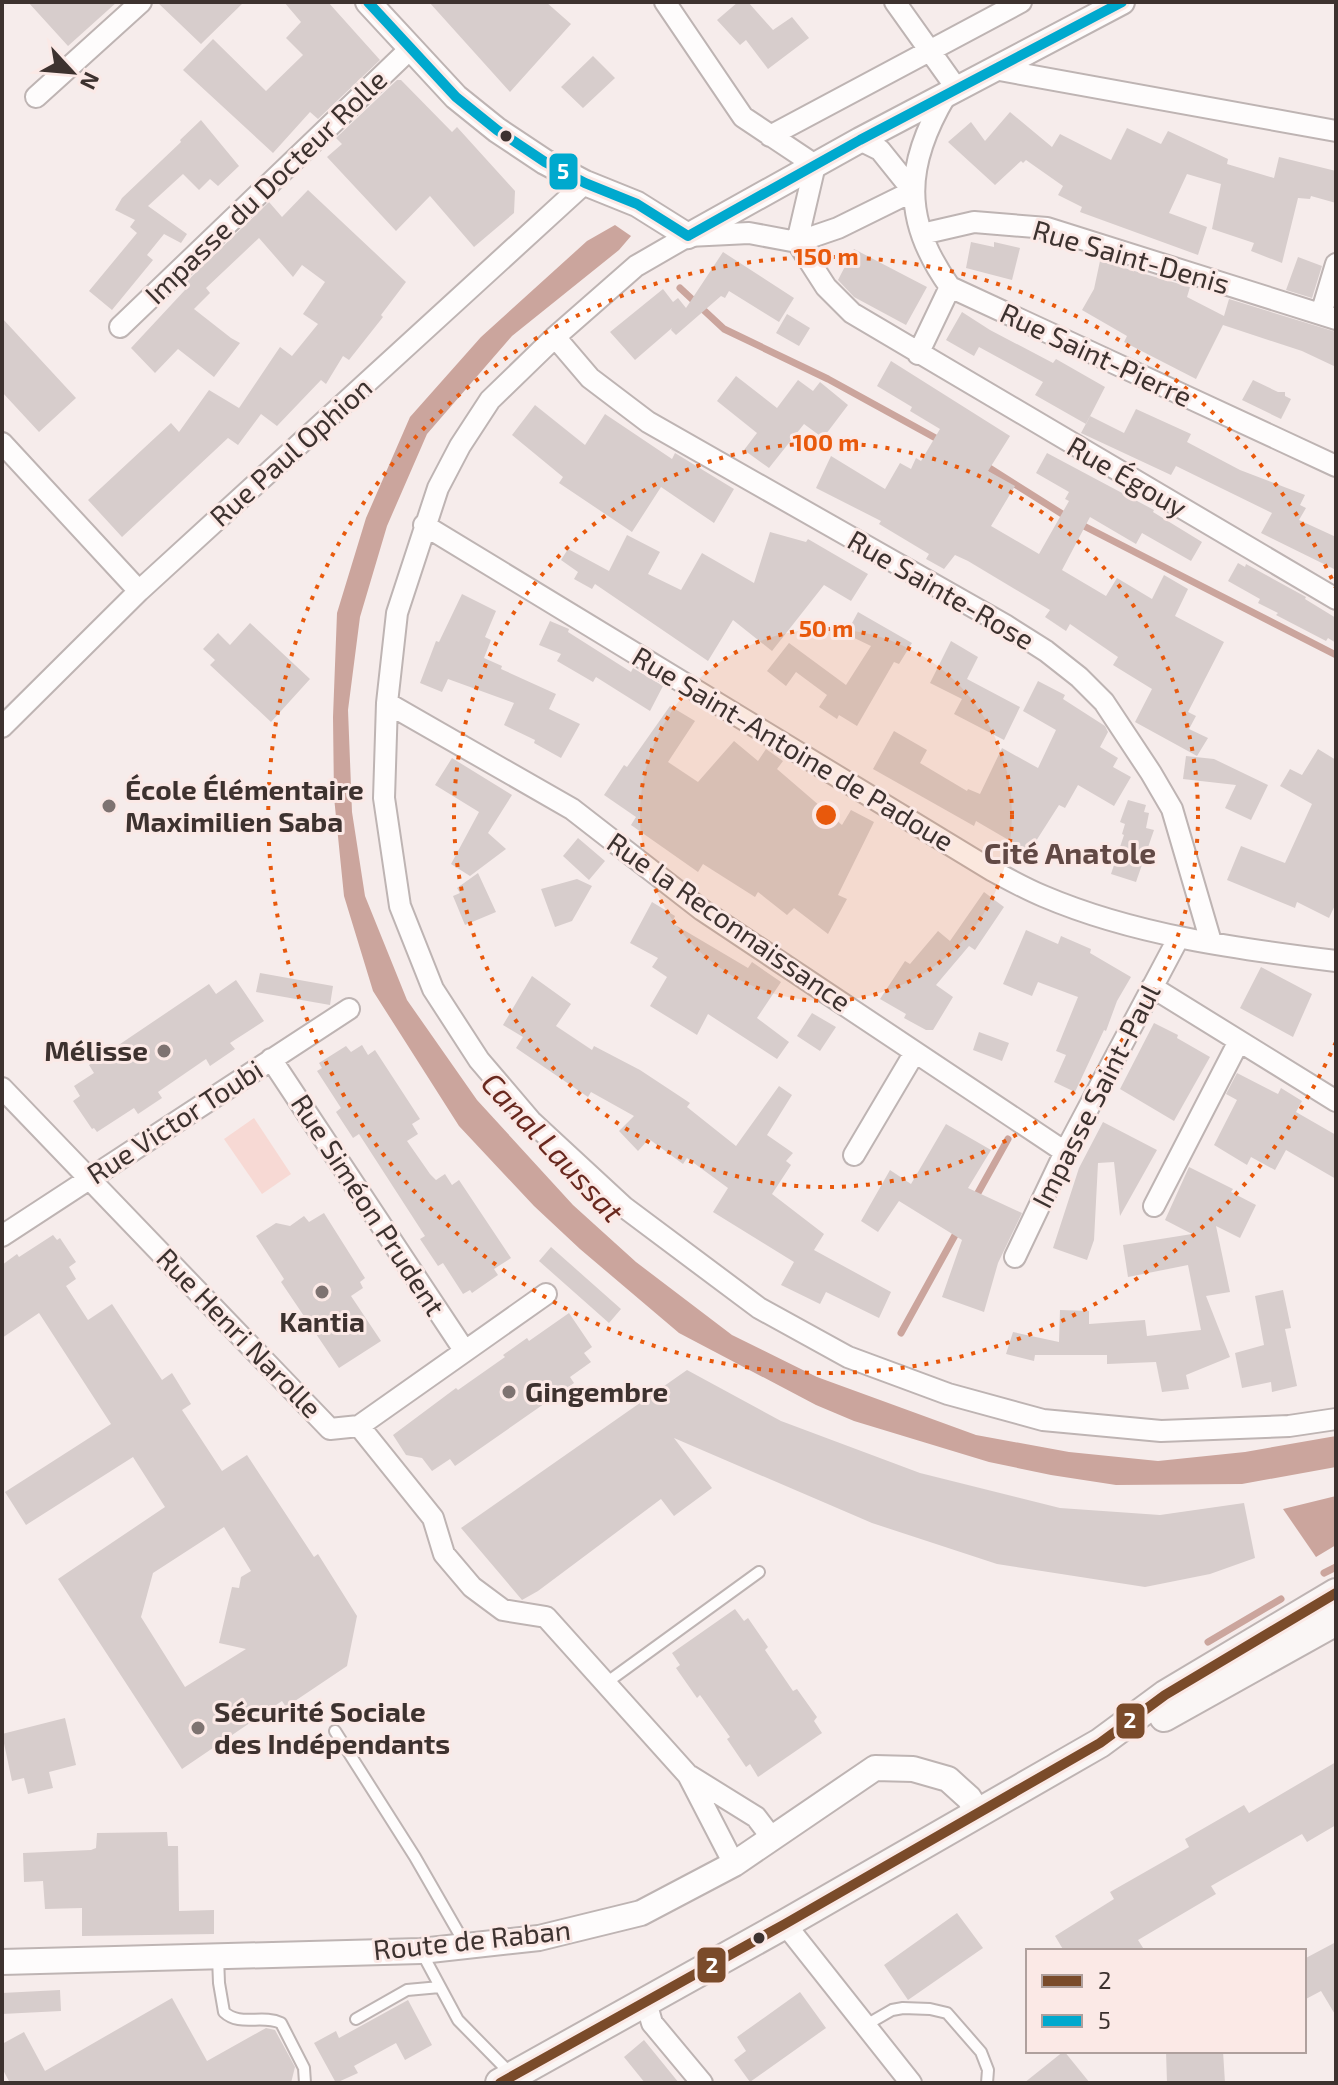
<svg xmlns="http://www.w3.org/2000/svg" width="1338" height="2085" viewBox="0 0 1338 2085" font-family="'Exo 2',sans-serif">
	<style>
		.green { fill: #f7d9d4 }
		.water { fill: #cba59d }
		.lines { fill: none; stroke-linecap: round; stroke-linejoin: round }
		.stream { stroke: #cba59d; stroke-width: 7 }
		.building { fill: #d7cdcc; fill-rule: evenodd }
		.service-casing { stroke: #beb4b3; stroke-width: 14 }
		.minor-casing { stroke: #beb4b3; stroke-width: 24 }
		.tertiary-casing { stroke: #beb4b3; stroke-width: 28 }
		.secondary-casing { stroke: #beb4b3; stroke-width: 32 }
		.service { stroke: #fefcfc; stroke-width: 10 }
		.minor { stroke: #fefcfc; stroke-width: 20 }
		.tertiary { stroke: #fefcfc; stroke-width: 24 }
		.secondary { stroke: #faf6f5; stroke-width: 28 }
		.bus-1-casing { stroke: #fbe9e6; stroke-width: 16 }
		.bus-2-casing { stroke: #fbe9e6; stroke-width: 16 }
		.bus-1 { stroke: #7a4b2a; stroke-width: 10 }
		.bus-2 { stroke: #00a9ce; stroke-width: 10 }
		.ring { fill: none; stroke: #e8590c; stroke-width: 4; stroke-dasharray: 4 8 }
		.bus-dot { fill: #3d322f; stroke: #fbe9e6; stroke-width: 3 }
		.poi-dot { fill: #7e7371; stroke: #fbe9e6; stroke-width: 3 }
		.labels { text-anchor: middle; stroke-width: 6; stroke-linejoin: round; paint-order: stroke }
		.street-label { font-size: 28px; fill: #3d322f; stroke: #fbe9e6 }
		.poi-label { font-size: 28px; font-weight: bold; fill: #3d322f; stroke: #fbe9e6; text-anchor: start }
		.neighbourhood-label { font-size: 30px; font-weight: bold; fill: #614945; stroke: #fbe9e6 }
		.water-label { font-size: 30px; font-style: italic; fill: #69291f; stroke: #fbe9e6 }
		.centre { fill: #e8590c; stroke: #fbe9e6; stroke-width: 4 }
		.ring-label { font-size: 24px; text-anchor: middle; font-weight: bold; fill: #e8590c; stroke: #fbe9e6; stroke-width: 6; stroke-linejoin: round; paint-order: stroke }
		.line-badge { stroke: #fbe9e6; stroke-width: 3 }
		.badge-label { font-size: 22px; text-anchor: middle; font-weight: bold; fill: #fff }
	</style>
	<rect width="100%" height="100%" fill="#f6eceb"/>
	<path class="green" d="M254,1118L291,1174L262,1194L224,1139Z"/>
	<path class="water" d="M615,225L631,236L619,250L512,336L427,434L387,526L360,617L348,710L352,812L365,896L407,1000L477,1100L573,1205L636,1262L732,1335L817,1377L976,1435L1069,1452L1158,1461L1245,1452L1336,1436V1467L1242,1484L1116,1485L1051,1475L989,1462L854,1421L816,1405L679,1333L580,1249L534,1206L459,1126L373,991L344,896L334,797L333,717L337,613L366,518L410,417L481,337L587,241Z
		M1336,1496V1545L1316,1557L1283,1509Z"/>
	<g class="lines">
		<path class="stream" d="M680,288L724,329L828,379L941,441
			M983,464L1067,517
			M1078,523L1336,655
			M974,1200L1008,1139
			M901,1333L959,1228
			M1324,1573L1336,1567
			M1208,1642L1281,1599"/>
	</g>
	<path class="building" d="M28,2H117L68,46Z
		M157,2H244L201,44Z
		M284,2H328L380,60L318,119L310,112L273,153L183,70L213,39L266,91L303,55L286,38L301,22Z
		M429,2H546L571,24L510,92Z
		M738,2H748L773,30L792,17L809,38L768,69L746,40L740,45L717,20Z
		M593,56L615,78L583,108L561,87Z
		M397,80H401L452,132L457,127L515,191L514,213L474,247L430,196L396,231L327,157L342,144L336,138Z
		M1010,112L1052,147L1060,134L1111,160L1127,128L1161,144L1168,131L1228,159L1227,164L1274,178L1279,157L1336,171V203L1311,196L1310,199L1298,198L1282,263L1251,251L1254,243L1212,229L1221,184L1187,174L1169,213L1207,227L1198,255L1080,212L1082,207L1058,195L1063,186L1026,160L1023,163L1021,161L995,185L948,142L971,122L985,141Z
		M201,120L239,166L218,186L210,179L199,190L183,174L148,206L187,234L181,243L164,234L147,255L153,260L112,310L89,291L137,233L130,227L135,220L115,210L122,198L181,142L180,140Z
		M308,190L406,282L381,315L383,317L349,360L343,356L326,384L321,380L277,426L261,414L238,445L228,438L122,537L88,500L171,423L179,432L209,390L239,408L280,347L292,356L318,324L303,314L325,282L302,265L293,277L259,238L206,288L210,293L194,309L231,338L240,343L214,377L178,349L155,373L131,348L185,290L182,286L269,202L282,217Z
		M971,242L994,247V242L1020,248L1012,280L966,268Z
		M854,249L927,287L906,325L854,297L838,280Z
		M723,252L794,298L779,322L729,291L725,298L721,296L676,335L671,330L672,328L635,360L610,332L663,289L673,302L678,298L686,308Z
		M1298,257L1322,266L1312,298L1286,290Z
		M1100,261L1190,287L1187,297L1224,316L1229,299L1336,332V367L1302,351L1223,325L1196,379L1124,342L1127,336L1082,310L1094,289Z
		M962,312L990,330L1053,363L1056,359L1105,387L1086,424L1035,395L1043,382L979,347L974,356L946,340Z
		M787,314L810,328L799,346L776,333Z
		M2,318L76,398L39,432L2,392Z
		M891,361L1010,436L988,471L1015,486L991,526L1039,554L1069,501L1065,499L1069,492L1036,473L1047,453L1154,510L1153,512L1202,542L1191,561L1142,533L1136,544L1090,517L1062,570L1106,596L1117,578L1152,599L1164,575L1188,589L1175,616L1224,642L1188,712L1196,716L1189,729L1208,738L1197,756L1135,722L1152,689L1113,665L1118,657L1070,624L1066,631L1045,617L1050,610L968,561L955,555L944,569L926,559L929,554L879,524L881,521L816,488L831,456L885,489L900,463L911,469L916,458L921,461L940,429L910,411L912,407L877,386Z
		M736,376L777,408L798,380L813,391L820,382L848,405L823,438L804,424L769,468L744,450L757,433L717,401Z
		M1253,380L1278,392H1285V396L1291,399L1281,419L1242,400Z
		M535,405L585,445L605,414L672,459L675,453L734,489L714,523L661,487L632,532L559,483L563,477L512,435Z
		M1136,409L1191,434L1187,442L1240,470L1305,495L1300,505L1306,508L1299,520L1336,537V570L1261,533L1272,513L1176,466L1171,475L1081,433L1090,416L1124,433Z
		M770,532L806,542L808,539L868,574L851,601L824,585L772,651L733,620L708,661L595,584L592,589L574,579L578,572L561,560L568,549L609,571L627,535L660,552L648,574L681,590L702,553L754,583Z
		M1238,563L1245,567L1246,564L1306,597L1305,599L1336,618V643L1328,638L1326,641L1276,615L1278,613L1258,603L1260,599L1228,581Z
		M462,594L496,611L485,637L491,640L484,658L502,666L501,669L556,694L549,709L580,724L561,758L534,743L535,740L504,725L514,703L448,679L442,692L420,683L436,641L439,642Z
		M858,612L912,643L899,664L894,662L857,726L839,715L837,719L819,707L827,695L796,672L786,686L767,671L789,643L846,685L871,646L846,634Z
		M550,621L569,629L568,632L631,672L633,668L663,686L650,711L596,677L593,682L557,661L561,654L539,645Z
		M250,623L310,679L271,722L210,665L215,660L203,649L218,633L230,645Z
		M951,641L978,657L967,679L1020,707L1004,740L954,714L962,699L930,683Z
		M1038,681L1065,695L1063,699L1105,726L1108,732L1100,747L1118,758L1113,767L1131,777L1114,806L1078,785L1065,808L1059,805L1029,852L976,821L974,826L873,769L894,731L927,750L920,763L967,791L968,789L980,794L1002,748L1038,768L1056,730L1023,711Z
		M670,706L695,721L668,762L698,782L734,741L758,761L766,749L783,761L777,769L842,825L851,810L874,822L838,895L847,899L828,934L794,908L787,915L758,892L755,897L703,864L698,872L631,825L636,817L604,795L624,765L627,767Z
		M1318,749L1336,760V903L1329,918L1297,902L1295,908L1227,880L1241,846L1285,863L1312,804L1280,786L1290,769L1302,775Z
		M1186,756L1214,759L1268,785L1251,820L1225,808L1236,785L1183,779Z
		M452,758L512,795L488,833L506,849L470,876L451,864L479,812L435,785Z
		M1128,800L1146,805L1144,812L1149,813L1146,828L1154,830L1136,882L1111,874L1124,835L1122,834L1125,824L1120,822Z
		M578,838L605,861L589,880L563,856Z
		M478,873L496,912L465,925L453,896L460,893L457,888Z
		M577,879L592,886L572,921L555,927L541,889Z
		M984,892L1004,907L975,950L969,946L936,985L953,997L933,1030H926L904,1018L906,1014L880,999L905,961L910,964L938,931L950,941Z
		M652,902L675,916L672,923L748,968L752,962L781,982L757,1018L789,1042L777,1059L708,1014L697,1035L650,1006L667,977L652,967L658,958L630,943Z
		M1026,930L1058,944L1061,936L1091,949L1090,953L1131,977L1117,1001L1106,1031L1104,1030L1075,1092L1054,1082L1066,1055L1056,1051L1078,997L1038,982L1032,996L1003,984Z
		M1261,967L1312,994L1293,1037L1240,1008Z
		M260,973L333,986L330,1005L256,992Z
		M532,976L571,1004L556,1026L592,1050L594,1046L640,1070L690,1103L687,1107L736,1146L779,1086L792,1095L767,1135L793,1153L786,1161L791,1165L772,1194L824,1234L814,1250L891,1292L879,1318L826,1292L820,1304L781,1285L794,1262L713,1212L728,1188L687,1158L683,1164L649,1139L638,1151L619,1131L634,1116L591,1092L588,1097L516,1048L523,1037L503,1025Z
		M236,980L264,1021L230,1043L235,1049L210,1066L206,1059L158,1092L162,1098L138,1114L134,1108L97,1132L94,1128L92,1129L73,1101L80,1096L74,1086L94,1073L89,1065L209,984L216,994Z
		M812,1013L836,1027L820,1051L797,1036Z
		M1154,1023L1178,1035L1177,1038L1210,1057L1174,1121L1120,1089Z
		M979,1032L1009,1043L1002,1061L973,1050Z
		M362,1045L368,1055L375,1050L420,1119L412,1124L418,1134L407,1141L430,1174L436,1180L445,1174L452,1185L459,1180L511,1258L494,1269L498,1275L472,1293L470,1290L463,1294L443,1263L438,1266L420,1239L425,1236L359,1134L353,1138L336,1112L341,1108L317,1071L322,1068L319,1063L346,1046L351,1052Z
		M1237,1073L1278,1094L1281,1088L1302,1101L1296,1112L1336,1135V1179L1286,1150L1275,1170L1251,1157L1247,1165L1214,1145L1237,1100L1226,1094Z
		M1103,1122L1157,1150L1120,1216L1114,1162L1098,1163L1094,1240L1087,1260L1053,1248L1079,1168Z
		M946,1124L991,1150L968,1188L1022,1213L998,1263L984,1312L942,1297L962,1240L899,1201L878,1232L861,1221L890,1170L911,1184Z
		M1189,1167L1233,1189L1231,1192L1256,1205L1240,1238L1216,1226L1230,1292L1206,1296L1230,1357L1186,1375L1189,1389L1162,1392L1156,1362L1107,1364V1355H1035L1034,1361L1006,1354L1013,1332L1059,1342L1060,1310L1089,1311V1324L1145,1320L1147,1336L1201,1330L1188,1265L1128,1277L1123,1245L1192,1234L1165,1220Z
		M324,1213L365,1278L360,1282L363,1288L351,1296L381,1341L339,1368L281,1282L284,1279L256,1236L276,1223L290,1226L304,1216L309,1222Z
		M53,1235L57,1240L60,1238L76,1262L69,1267L76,1279L66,1286L88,1320L112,1304L162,1380L172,1373L191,1404L182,1410L222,1471L247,1455L314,1557L318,1554L357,1616L347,1666L286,1707L282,1701L182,1769L58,1579L165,1507L133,1457L26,1525L5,1492L111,1424L39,1313L2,1338V1265L17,1254L19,1257ZM224,1527L251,1571L241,1577L239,1588L232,1587L219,1643L246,1649L185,1687L141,1617L153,1573Z
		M551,1247L621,1309L609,1323L539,1261Z
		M1283,1290L1291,1328L1285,1329L1297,1386L1272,1392L1271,1382L1242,1388L1235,1353L1264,1345L1255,1296Z
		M569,1313L592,1347L584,1353L591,1362L570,1377L574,1383L455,1466L450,1459L432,1471L422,1458L406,1455L393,1435L456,1388L458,1390L505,1357L503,1355L527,1338L529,1341Z
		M687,1370L781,1421L920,1473L1060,1508L1160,1515L1244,1503L1255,1558L1210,1574L1145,1587L997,1564L872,1523L674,1438L712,1488L674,1516L661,1499L538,1591L522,1600L461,1528Z
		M735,1609L744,1621L748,1618L768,1647L765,1650L793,1691L797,1689L817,1717L814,1721L822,1733L758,1777L750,1764L746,1767L727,1739L730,1737L700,1695L697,1698L676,1668L680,1665L672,1653Z
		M65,1718L76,1765L49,1772L53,1788L28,1794L24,1778L12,1781L2,1734Z
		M1336,1762V1825L1307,1842L1302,1834L1211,1886L1216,1894L1138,1940L1145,1951H1064L1055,1936L1114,1899L1110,1892L1189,1847L1185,1839L1244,1805L1249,1813Z
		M167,1832L168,1846H178L179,1911L214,1910V1934L82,1936V1908L45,1909L43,1881L24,1882L23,1853L91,1850L96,1848L97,1833Z
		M957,1913L983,1948L908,2000L884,1965Z
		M1336,1942V2016L1321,1991L1304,2000V1959Z
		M60,1990L61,2011L2,2014V1993Z
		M800,1992L826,2028L750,2082L734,2060L746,2051L737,2037Z
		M172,1998L207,2061L266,2028L275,2030L295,2067L291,2083H10L2,2068V2044L24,2032L45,2071Z
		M408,2000L432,2045L405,2060L396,2043L354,2066L358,2073L336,2083L314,2043L336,2031L339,2038Z
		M644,2040L679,2083H645L624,2057Z
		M1064,2051L1090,2083H1024Z
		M1166,2051H1223L1225,2083H1167Z"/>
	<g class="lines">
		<defs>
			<path id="service" d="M606,1683L759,1572
				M335,1731L415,1857L465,1944
				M422,1953L458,2020L511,2074
				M218,1957L219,1983L224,2012C240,2027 262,2014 281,2023L304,2068L305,2083
				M356,2019L407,1990L440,1987
				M866,2025L892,2010L903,2008L930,2009L947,2013L981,2052L988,2070L987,2083"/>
			<path id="minor" d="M665,2L743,117L815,165L797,242
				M895,2L957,89
				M994,69L1336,131
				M946,95C905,164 901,219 950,287L1336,466
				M36,97L141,2
				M770,136L1021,2
				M860,140L880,150L913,191
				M922,234L974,222L1047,228L1336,319
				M797,242L838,228L913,191
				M1321,314L1336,264
				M120,327L411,48
				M555,337L590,378L648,422L1005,625L1046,651L1079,677L1104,702L1151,773L1172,809L1211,942
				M918,354L950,287
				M2,443L139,591
				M424,525L993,871C1010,880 1026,889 1043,896C1134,935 1238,949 1336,961
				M1336,599L852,313L826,287L797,242L749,233L688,236L636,266L555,337L490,400L460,446L438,488L397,613L387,703L384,798L400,906L433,989L479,1060L531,1121L624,1207L759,1308L848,1357L948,1394L1043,1420L1161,1431L1289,1426L1336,1419
				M387,703L572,809L702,910L1065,1152
				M2,727L139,591L585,183
				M1152,987L1336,1101
				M271,1059L464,1350
				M2,1088L330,1429L359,1426L546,1294
				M854,1155L915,1052
				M1154,1206L1238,1043
				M2,1236L349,1009
				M1015,1257L1065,1152L1179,937
				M359,1426L433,1518L444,1554L472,1587L503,1610L546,1617L688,1775L734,1864
				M690,1776L756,1817L772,1838
				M785,1924L911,2083
				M646,2002L652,2023L702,2083"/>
			<path id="tertiary" d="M368,2L456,97L497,130L545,162L585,183L637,204L688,236L860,140L1122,2
				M2,1962L421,1951L539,1938L641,1913L734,1864L875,1768L913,1769L948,1779L969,1798L978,1813"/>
			<path id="secondary" d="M1164,1717L1336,1621
				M500,2083L785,1924L1100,1743L1165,1695L1336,1593"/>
		</defs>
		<use href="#service" class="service-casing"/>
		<use href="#minor" class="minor-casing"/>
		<use href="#tertiary" class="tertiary-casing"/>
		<use href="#secondary" class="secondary-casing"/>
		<use href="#service" class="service"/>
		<use href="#minor" class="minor"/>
		<use href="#tertiary" class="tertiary"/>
		<use href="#secondary" class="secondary"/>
		<defs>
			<path id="bus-1" d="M500,2083L785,1924L1100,1743L1165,1695L1336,1593"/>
			<path id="bus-2" d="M368,2L456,97L497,130L545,162L585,183L637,204L688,236
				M688,236L860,140L1122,2"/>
		</defs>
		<use href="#bus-1" class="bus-1-casing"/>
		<use href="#bus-2" class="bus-2-casing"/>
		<use href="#bus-1" class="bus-1"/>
		<use href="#bus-2" class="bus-2"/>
	</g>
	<circle cx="826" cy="815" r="186" fill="#e8590c" fill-opacity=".12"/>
	<g class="ring">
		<circle cx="826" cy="815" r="186"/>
		<circle cx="826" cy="815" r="372"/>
		<path d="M1336 1042A558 558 0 1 1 1336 588"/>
	</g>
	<g class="bus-dot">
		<circle cx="506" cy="136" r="7"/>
		<circle cx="759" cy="1938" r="7"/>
	</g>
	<g class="poi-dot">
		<circle cx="109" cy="806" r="8"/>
		<circle cx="164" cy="1051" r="8"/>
		<circle cx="322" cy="1292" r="8"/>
		<circle cx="509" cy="1392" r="8"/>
		<circle cx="198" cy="1728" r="8"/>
	</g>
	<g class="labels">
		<g class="street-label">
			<text transform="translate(266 187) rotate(-44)" y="10">Impasse du Docteur Rolle</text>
			<text transform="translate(1131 257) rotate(16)" y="10">Rue Saint-Denis</text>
			<text transform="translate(1096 355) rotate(25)" y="10">Rue Saint-Pierre</text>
			<text transform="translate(291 452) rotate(-42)" y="10">Rue Paul Ophion</text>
			<text transform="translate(1127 477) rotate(30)" y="10">Rue Égouy</text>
			<text transform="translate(941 590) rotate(30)" y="10">Rue Sainte-Rose</text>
			<text transform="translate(793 749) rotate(31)" y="10">Rue Saint-Antoine de Padoue</text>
			<text transform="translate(729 922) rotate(35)" y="10">Rue la Reconnaissance</text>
			<text transform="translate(1096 1096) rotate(-63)" y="10">Impasse Saint-Paul</text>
			<text transform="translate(175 1122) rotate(-33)" y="10">Rue Victor Toubi</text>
			<text transform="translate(368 1205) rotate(57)" y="10">Rue Siméon Prudent</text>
			<text transform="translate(239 1333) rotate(46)" y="10">Rue Henri Narolle</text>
			<text transform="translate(472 1940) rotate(-6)" y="10">Route de Raban</text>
		</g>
		<g class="poi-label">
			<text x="125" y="800">École Élémentaire<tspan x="125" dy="32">Maximilien Saba</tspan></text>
			<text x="148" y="1061" text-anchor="end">Mélisse</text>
			<text x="322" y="1332" text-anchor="middle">Kantia</text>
			<text x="525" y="1402">Gingembre</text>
			<text x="214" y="1722">Sécurité Sociale<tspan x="214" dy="32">des Indépendants</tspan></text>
		</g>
		<g class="neighbourhood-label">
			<text x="1070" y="864">Cité Anatole</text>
		</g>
		<g class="water-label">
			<text transform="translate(552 1148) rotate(47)" y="10">Canal Laussat</text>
		</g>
	</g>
	<circle cx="826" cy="815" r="12" class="centre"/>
	<g class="ring-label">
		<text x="826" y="265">150 m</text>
		<text x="826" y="451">100 m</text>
		<text x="826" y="637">50 m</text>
	</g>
	<g class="line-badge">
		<rect x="548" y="152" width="31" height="39" rx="8" fill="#00a9ce"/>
		<rect x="1115" y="1702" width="31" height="38" rx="8" fill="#7a4b2a"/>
		<rect x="696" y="1946" width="31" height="38" rx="8" fill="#7a4b2a"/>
	</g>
	<g class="badge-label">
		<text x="563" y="179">5</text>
		<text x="1130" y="1728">2</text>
		<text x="712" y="1973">2</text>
	</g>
	<rect width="1338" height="2085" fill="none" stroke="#3d322f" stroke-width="8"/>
	<rect x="1026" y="1949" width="280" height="104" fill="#fbe9e6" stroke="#afa09d" stroke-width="2"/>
	<rect x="1042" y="1975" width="40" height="12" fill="#7a4b2a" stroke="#afa09d" stroke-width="2"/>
	<text x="1098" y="1989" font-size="24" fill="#3d322f">2</text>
	<rect x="1042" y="2015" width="40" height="12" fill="#00a9ce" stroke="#afa09d" stroke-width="2"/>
	<text x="1098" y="2029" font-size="24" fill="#3d322f">5</text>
	<g transform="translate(72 72) rotate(116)" stroke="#fbe9e6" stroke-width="6" paint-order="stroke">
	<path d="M0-6L14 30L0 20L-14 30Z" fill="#3d322f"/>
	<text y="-12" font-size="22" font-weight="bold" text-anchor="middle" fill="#3d322f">N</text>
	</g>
</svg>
